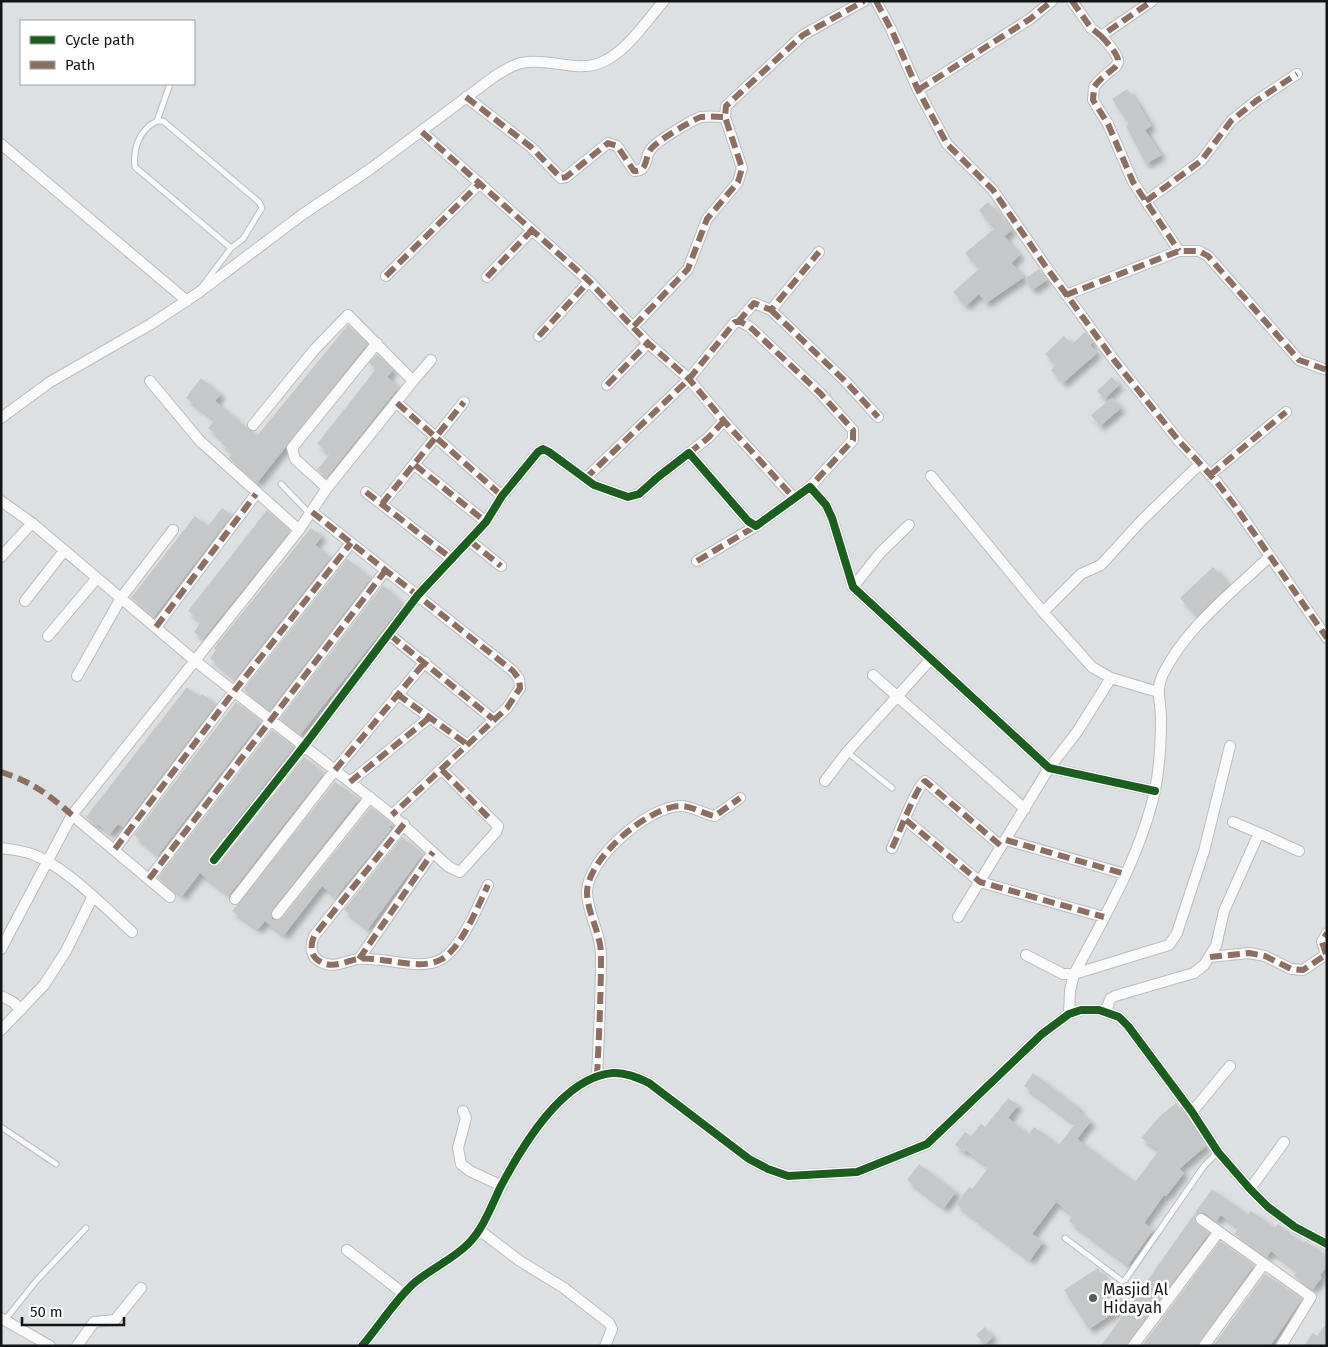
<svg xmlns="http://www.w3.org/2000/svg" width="1328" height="1347" viewBox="0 0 1328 1347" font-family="'Fira Sans',sans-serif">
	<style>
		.building { fill: #c5c7c8; filter: url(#shadow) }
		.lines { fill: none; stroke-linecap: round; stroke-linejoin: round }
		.lane-casing { stroke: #babcbe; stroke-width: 7 }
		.street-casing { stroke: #babcbe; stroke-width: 12 }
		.lane { stroke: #fafafb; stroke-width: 5 }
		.street { stroke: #fafafb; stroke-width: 10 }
		.quiet { stroke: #8d6e63; stroke-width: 6; stroke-dasharray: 12 6; stroke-linecap: butt }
		.cycleway-casing { stroke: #fff; stroke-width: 11 }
		.cycleway { stroke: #1b5e20; stroke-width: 8 }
		.poi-dot { fill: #5a5b5d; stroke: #fff; stroke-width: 2 }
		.labels { text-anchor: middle; stroke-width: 5; stroke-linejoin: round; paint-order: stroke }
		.poi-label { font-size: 16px; fill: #131415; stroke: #fff; text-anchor: start }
	</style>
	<defs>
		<filter id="shadow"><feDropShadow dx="4.5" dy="4.5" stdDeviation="2.5" flood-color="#0004"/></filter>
	</defs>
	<rect width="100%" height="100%" fill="#dde0e2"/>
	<path class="building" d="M1127,89L1137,102L1151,126L1145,130L1161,155L1146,164L1126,126L1129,124L1112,99Z
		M988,202L1012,230L1004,236L1020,255L1011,263L1024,277L986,303L979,294L966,306L953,292L979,269L965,253L994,229L979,210Z
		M1039,269L1047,280L1032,290L1025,279Z
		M348,325L367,344L257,483L229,458L233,453L221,443L223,440L208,428L215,420L186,398L201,378L221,394L215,401L257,436Z
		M1085,332L1093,342L1090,345L1097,353L1063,383L1051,370L1056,365L1045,354L1064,336L1072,344Z
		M377,354L393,370L387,377L399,387L327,477L317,470L330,454L317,444L376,369L369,363Z
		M1112,377L1119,385L1105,399L1097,391Z
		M1112,398L1121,408L1100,426L1091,415Z
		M222,508L232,515L154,617L131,598L195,516L208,526Z
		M267,510L290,531L203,639L194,632L201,622L188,611Z
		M311,528L322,536L315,545L331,557L235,679L210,658L216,650L214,648Z
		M347,559L371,578L270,710L245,691V688Z
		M1213,567L1229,585L1197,616L1180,598Z
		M383,585L403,604L300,735L280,719Z
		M187,687L199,697L202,694L216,704L123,827L118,824L110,834L98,824L96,826L86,817Z
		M236,702L261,721L158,855L134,835Z
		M272,730L294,747L209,856V865L214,867L219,864L304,757L324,773L229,895L200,873L182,896L158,878Z
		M335,782L359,799L272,910V919L276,921L282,918L371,807L392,824L389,827L391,829L336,897L322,886L284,935L265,921L258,929L232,911Z
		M402,837L423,854L368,929L344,910Z
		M1033,1073L1079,1108L1078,1111L1091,1121L1077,1139L1135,1182L1159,1150L1141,1138L1159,1117L1176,1103L1206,1146L1179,1169L1184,1173L1166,1196L1164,1195L1144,1223L1153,1230L1128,1265L1069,1221L1073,1215L1056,1202L1032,1234L1043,1242L1030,1260L956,1204L969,1187L972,1189L989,1167L966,1150L965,1152L955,1145L965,1132L971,1136L981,1124L985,1127L1008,1098L1018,1105L1008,1118L1029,1134L1034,1127L1059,1145L1075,1124L1024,1086Z
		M919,1164L956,1192L944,1208L907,1180Z
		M1212,1189L1248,1215L1251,1211L1275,1228L1278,1224L1303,1243L1305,1241L1316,1248L1327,1258V1266L1320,1275L1322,1277L1313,1289L1311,1288L1294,1276L1298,1271L1271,1251L1267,1257L1234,1234L1239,1228L1221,1215L1216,1221L1205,1213H1199L1195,1215V1222L1209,1233L1126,1346H1101Z
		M1220,1241L1254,1265L1197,1346H1142Z
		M1098,1268L1123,1307L1089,1329L1064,1290Z
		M1265,1274L1302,1299L1270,1346H1213Z
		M1327,1323V1346H1304L1313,1333L1317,1336Z
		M985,1327L993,1337L985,1344L976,1335Z"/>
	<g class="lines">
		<defs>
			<path id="lane" d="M170,84L157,121H163L259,202L262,208L243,239L231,248L201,288
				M157,121C139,130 133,148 135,167L231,248
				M281,484L310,514
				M847,752L892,788
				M1,1127L56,1164
				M1065,1238L1122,1281L1125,1280L1204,1166L1218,1152
				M5,1320L37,1280L86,1228"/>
			<path id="street" d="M876,1L892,31L918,90L947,144L993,190L1044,264L1114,360L1179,441L1216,481L1235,506L1327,638
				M1072,1L1091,28L1101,36L1152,1
				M1101,36C1134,71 1112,62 1094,87L1093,100L1108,124L1133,182L1179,251
				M918,90L1030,19L1052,1
				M466,97L531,147L561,178L566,177L608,143L617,146L634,171C649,171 644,157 651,149C657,141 692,120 701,117C709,116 717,117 725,117
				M422,132L589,281L648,343L689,379L724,421L794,498
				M1,144L187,301
				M1146,201L1201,161L1231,121L1256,101L1297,74
				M386,276L480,183
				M487,277L531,231
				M1066,295L1179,251H1199L1208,256L1299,360L1327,370
				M771,310L846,382L878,417
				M738,322L754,303L771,310L819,252
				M634,326L688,269L707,219L738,182L742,168L725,117L726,106L803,35L864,1
				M539,336L589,281
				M150,381L200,441L299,530
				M413,381L431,360
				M607,385L648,343
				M397,403L502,496
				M1,418L50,382L151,324L198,293L303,214L369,170L495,76C505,70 515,63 527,62C551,59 577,72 600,63C626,53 646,21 664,1
				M689,453L708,438L724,421
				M415,465L486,522
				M1210,475L1286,412
				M931,476L1043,612L1092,667L1111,678
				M585,479L689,379L735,322H741L750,327L821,394L853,430V440L810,487
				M327,488L295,459L292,448L377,343
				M366,492L452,559
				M1,501L32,523L194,660L392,815L449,867L460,872L496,832L498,826L442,770
				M382,504L464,402
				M312,512L513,671L519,679L520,688L507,708L392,815
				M470,541L501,566
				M1,557L32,523
				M697,561L756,526
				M853,587L881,552L909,525
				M25,601L64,551
				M1043,612L1081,574L1101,565L1142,520L1200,464
				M156,627L256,494
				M390,635L493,719
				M48,636L97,578
				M873,675L1025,809
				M77,676L121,598L173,530
				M397,694L468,745
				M825,781L847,752L931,659
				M350,782L429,718
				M72,815L170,897
				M906,820L980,882L1104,917
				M404,824L314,936C310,946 310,957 321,962C334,969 345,961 358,959C383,956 420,972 442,959C462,947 478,906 488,885
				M1259,833L1299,851
				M1006,840L1125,874
				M1,848C14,850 27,851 39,857C69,871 107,909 132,932
				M892,848C899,834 916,787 925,781L1001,846
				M115,849L235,690L351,543
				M214,860L304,746L418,595L486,522L502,496L538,452L543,449L549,452L594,485L628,497L639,494L658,477L689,453L748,521L756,526L810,487L826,505L832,518L853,587L1049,768L1155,791
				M149,879L385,571
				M235,899L335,770L425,662
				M277,914L370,797
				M958,917L1049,768L1077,732L1111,678L1158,692
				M1,949L72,815L299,530L327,488L413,381L348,315L315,349L253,425
				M1326,954L1322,942L1327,933
				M1026,955L1063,974H1074L1169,945L1177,933L1204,851L1230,746
				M1210,957L1249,953L1265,956L1291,969L1303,970L1327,954
				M359,959L433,852
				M1,996L13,1002L21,1010
				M1106,1012L1110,999L1115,996L1194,973L1204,965L1216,946L1224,911L1259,833L1233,822
				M1069,1014L1070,991L1074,974C1105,916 1141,855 1155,790C1160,766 1161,743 1161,718C1161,702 1155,690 1163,674C1186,627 1233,592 1270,556
				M1,1030L44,985L66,951L93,896
				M597,1076C599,1036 601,995 601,955C601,933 587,913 587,892C588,858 647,808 679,806C691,805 703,814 715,816L740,798
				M463,1111L466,1118L458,1148L461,1164L470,1171L502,1186
				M1192,1112L1230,1066
				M1250,1189L1284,1142
				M1201,1219L1311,1297L1281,1346
				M479,1230L520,1261L564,1288L609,1323L612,1329L605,1346
				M347,1250L404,1294
				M1,1318L50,1346
				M77,1346L94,1322L115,1320L141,1288
				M362,1346C379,1326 394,1302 413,1284C430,1269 452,1260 468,1244C483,1229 491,1207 500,1188C521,1148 562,1077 613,1073C625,1072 638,1078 649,1083L749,1159L768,1169L788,1176L857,1172L927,1144L1042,1034L1069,1014L1081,1010H1099L1119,1017L1128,1026L1192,1112L1218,1152L1250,1189L1268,1207L1295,1227L1327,1244
				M1133,1346L1218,1233
				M1204,1346L1263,1265"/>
		</defs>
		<use href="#lane" class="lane-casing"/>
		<use href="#street" class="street-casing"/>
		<use href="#lane" class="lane"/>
		<use href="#street" class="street"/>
		<path class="quiet" d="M876,1L892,31L918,90L947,144L993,190L1044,264L1114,360L1179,441L1216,481L1235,506L1327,638
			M1072,1L1091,28L1101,36L1152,1
			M1101,36C1134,71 1112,62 1094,87L1093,100L1108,124L1133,182L1179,251
			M918,90L1030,19L1052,1
			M466,97L531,147L561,178L566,177L608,143L617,146L634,171C649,171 644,157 651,149C657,141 692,120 701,117C709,116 717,117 725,117
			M422,132L589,281L648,343L689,379L724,421L794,498
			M1146,201L1201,161L1231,121L1256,101L1297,74
			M386,276L480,183
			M487,277L531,231
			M1066,295L1179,251H1199L1208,256L1299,360L1327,370
			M771,310L846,382L878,417
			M738,322L754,303L771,310L819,252
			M634,326L688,269L707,219L738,182L742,168L725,117L726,106L803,35L864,1
			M539,336L589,281
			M607,385L648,343
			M397,403L502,496
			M689,453L708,438L724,421
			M415,465L486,522
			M1210,475L1286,412
			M585,479L689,379L735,322H741L750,327L821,394L853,430V440L810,487
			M366,492L452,559
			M382,504L464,402
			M312,512L513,671L519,679L520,688L507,708L392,815
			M470,541L501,566
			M697,561L756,526
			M156,627L256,494
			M390,635L493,719
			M397,694L468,745
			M335,770L425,662
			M442,770L491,820
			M1,772C32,782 48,794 72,815
			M350,782L429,718
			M906,820L980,882L1104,917
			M404,824L314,936C310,946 310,957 321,962C334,969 345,961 358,959C383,956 420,972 442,959C462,947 478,906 488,885
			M1006,840L1125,874
			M892,848C899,834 916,787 925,781L1001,846
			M115,849L235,690L351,543
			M149,879L385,571
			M1326,954L1322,942L1327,933
			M1210,957L1249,953L1265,956L1291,969L1303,970L1327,954
			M359,959L433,852
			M597,1076C599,1036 601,995 601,955C601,933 587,913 587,892C588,858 647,808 679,806C691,805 703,814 715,816L740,798"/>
		<defs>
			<path id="cycleway" d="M214,860L304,746L418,595L486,522L502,496L538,452L543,449L549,452L594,485L628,497L639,494L658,477L689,453L748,521L756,526L810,487L826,505L832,518L853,587L1049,768L1155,791
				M362,1346C379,1326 394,1302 413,1284C430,1269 452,1260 468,1244C483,1229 491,1207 500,1188C521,1148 562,1077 613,1073C625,1072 638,1078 649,1083L749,1159L768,1169L788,1176L857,1172L927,1144L1042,1034L1069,1014L1081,1010H1099L1119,1017L1128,1026L1192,1112L1218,1152L1250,1189L1268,1207L1295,1227L1327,1244"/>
		</defs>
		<use href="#cycleway" class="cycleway-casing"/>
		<use href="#cycleway" class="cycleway"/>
	</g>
	<circle class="poi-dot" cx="1093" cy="1298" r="5"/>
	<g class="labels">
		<g class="poi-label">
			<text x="1103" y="1295">Masjid Al<tspan x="1103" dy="18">Hidayah</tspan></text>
		</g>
	</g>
	<rect width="1328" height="1347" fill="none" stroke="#131415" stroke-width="5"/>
	<rect x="20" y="20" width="175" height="65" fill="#ffffff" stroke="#a1a1a1"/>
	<rect x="30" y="36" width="25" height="8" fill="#1b5e20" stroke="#a1a1a1"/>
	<text x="65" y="45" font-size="15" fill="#131415">Cycle path</text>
	<rect x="30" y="61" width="25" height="8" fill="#8d6e63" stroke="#a1a1a1"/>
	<text x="65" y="70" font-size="15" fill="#131415">Path</text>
	<path d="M22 1317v8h102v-8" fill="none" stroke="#131415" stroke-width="2.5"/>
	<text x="30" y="1317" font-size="15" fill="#131415" stroke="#ffffff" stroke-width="4" paint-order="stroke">50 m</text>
</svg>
